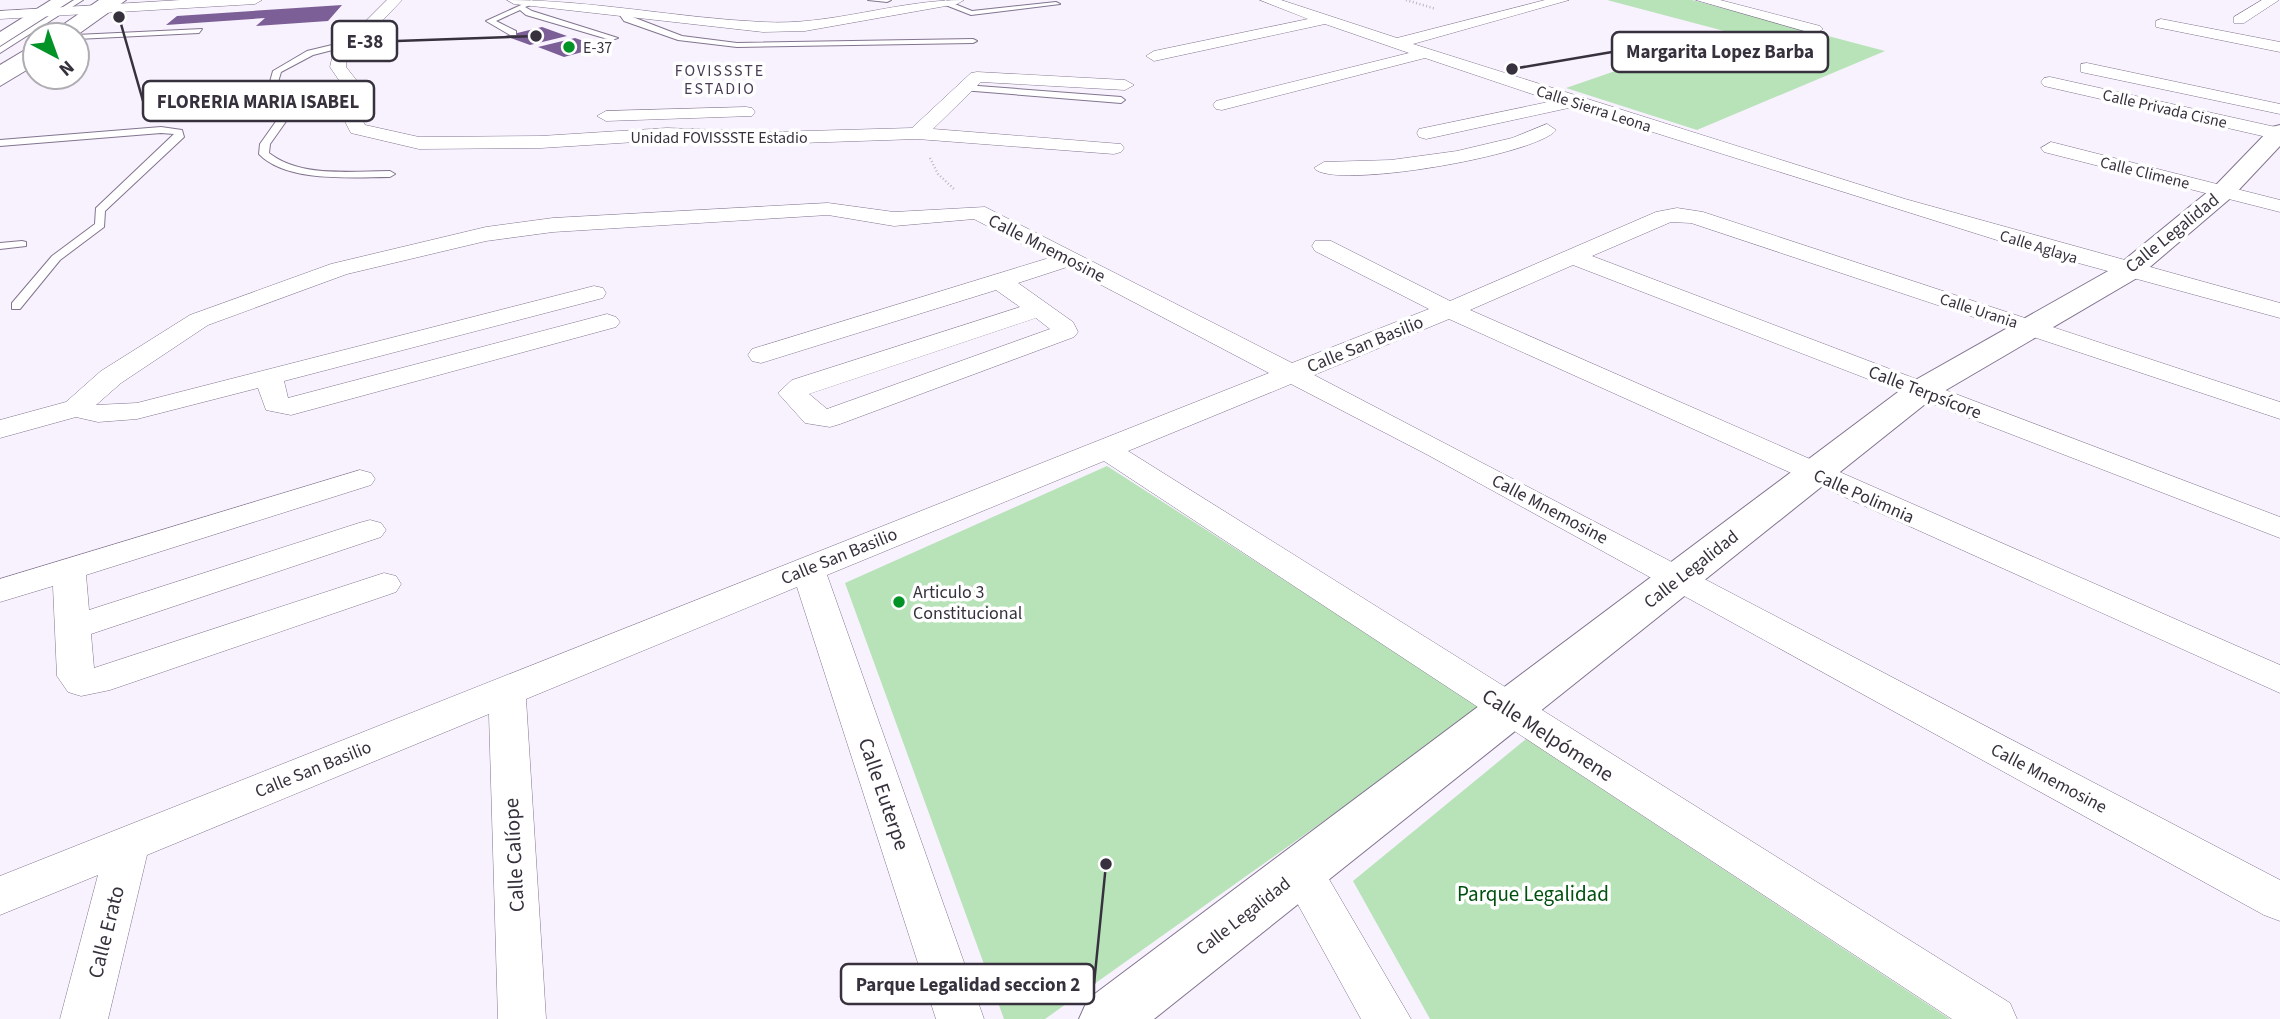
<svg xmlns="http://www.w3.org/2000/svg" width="2280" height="1019" viewBox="0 0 2280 1019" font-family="'Source Sans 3',sans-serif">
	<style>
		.green { fill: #b8e3b8 }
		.building { fill: #7c5f96 }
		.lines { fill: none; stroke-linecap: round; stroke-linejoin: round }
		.lane-casing { stroke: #82748f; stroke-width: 2 }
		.street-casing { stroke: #82748f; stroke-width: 1 }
		.secondary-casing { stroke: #82748f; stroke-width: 2 }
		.primary-casing { stroke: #82748f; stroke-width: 2 }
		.path { stroke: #bbb5c1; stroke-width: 2.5; stroke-dasharray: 1 2.5; stroke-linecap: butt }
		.lane { fill: #fff; fill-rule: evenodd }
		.street { fill: #fff; fill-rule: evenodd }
		.secondary { fill: #fff; fill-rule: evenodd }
		.primary { fill: #fff; fill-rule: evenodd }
		.poi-dot { fill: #029327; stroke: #fff; stroke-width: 2.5 }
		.labels { text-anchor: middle; stroke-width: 7; stroke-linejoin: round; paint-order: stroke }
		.far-poi-label { font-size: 16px; fill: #37313d; stroke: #fff; text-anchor: start }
		.far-neighbourhood-label { font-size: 16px; letter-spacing: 2px; fill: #483c54; stroke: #fff }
		.far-street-label { font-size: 16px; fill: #37313d; stroke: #fff }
		.street-label { font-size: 18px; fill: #37313d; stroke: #fff }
		.poi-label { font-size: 18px; fill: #37313d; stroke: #fff; text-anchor: start }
		.near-street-label { font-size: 21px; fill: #37313d; stroke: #fff }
		.near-park-label { font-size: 21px; fill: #005110; stroke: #fff }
		.leader { fill: none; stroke: #37313d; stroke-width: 2.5 }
		.callout-dot { fill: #37313d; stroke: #fff; stroke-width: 2.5 }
		.callout { fill: #fff; stroke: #37313d; stroke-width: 2.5 }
		.callout-label { font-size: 19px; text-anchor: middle; font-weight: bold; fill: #37313d }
	</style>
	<rect width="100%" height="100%" fill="#f8f2fe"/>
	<path class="green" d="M1607,0H1692L1885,51L1697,130L1566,88L1728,32Z
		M1107,466L1483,708L1045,1019H1004L845,583Z
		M1526,739L1950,1019H1430L1353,881Z"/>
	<path class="building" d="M342,5L328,21L256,26L265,18L166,25L177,16Z
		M542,27L567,36L530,45L505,36Z
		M575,38L601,47L564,57L538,47Z"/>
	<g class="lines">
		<defs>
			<path id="lane" d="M74,0H83L0,53V47Z
				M99,0H108L57,35H48Z
				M532,0L534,4L525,7L532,11L618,38L611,40L526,15L520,10L496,21L516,31V35H510L486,21Z
				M868,0H891L887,2Z
				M945,0L972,11L1056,2L1060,4L971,15L943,4Z
				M617,11L682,36L737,43L973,39L977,41L973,43L737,47L678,40L624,21Z
				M202,29L199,33L77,39L76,35Z
				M353,40L356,44L313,55L281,72L276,89L287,120L270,144L269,153C301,178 352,171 390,171L395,174L390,177C352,177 287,183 259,154L260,144L277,120L268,89L273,71L307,51Z
				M35,44V50L0,72V65Z
				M965,85L1121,97L1125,100L1121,103L962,90V86Z
				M161,127L182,130L184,137L105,211L104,227L60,260L20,309H12V303L52,256L95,224L96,208L174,134L161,133L0,146V140Z
				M22,241L26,242V246L0,249V243Z"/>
			<path id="street" d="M181,0H262L255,4L0,19V11Z
				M387,0H402L347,58L346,67L361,86L359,114L365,125L419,137L541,136L667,128L771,132L912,128L971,73L977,72L1125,80L1134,85L1125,90L981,82L933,129L1121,144L1124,148L1121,152L1114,154L917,139L771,144L667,140L541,148L419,149L351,133L341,114L343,86L330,67L333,54Z
				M507,0C593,0 677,18 763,22C831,26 896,0 964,0L957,4L805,31L763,32L514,4Z
				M1260,0H1281L1397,38L1545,0H1569L1413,44L1905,199L2280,303V318L2016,246L1573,107L1426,139L1419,137L1417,133L1419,129L1553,101L1425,58L1222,110L1216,109L1213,105L1216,101L1409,53L1325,24L1154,61L1146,56L1154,51L1308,19Z
				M1696,0H1720L1820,26L1823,29L1815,34Z
				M2262,0H2279L2244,23H2234V17Z
				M2161,19L2280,42V52L2156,27V21Z
				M2087,63L2280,104V114L2081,72V64Z
				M2050,77L2280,128V140L2044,86L2041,82L2044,78Z
				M746,107L752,108L755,112L752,116L606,121L597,116L606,111Z
				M1547,124L1556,130C1538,155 1331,191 1314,168L1324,162L1391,160L1457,151L1512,138Z
				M2051,142L2280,200V212L2044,152L2041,148Z
				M828,203L894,212L985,207L1292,363L1429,309L1315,251L1312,246L1315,241H1331L1450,301L1656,212L1677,208L1703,212L2280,402V419L1691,223L1671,222L1592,256L2280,517V538L1573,265L1470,310L2280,665V693L1449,319L1314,375L2280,880V921L2264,915L1428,455L1291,384L1128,451L2010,1003L2017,1019H1952L1104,461L827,575L984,1019H936L797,587L526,699L546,1019H498L489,714L147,855L108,1019H60L98,875L0,915V876L1269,373L1067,267L1018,283L1073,322L1078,332L1074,337L840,424L830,427L805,423L778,393L792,380L1020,307L996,290L761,363L752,361L748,355L752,349L1049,258L974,219L894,226L828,215L553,232L486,241L347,274L208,325L121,383L96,405L137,403L594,286L603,288L606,293L603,298L284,381L288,398L607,314L616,317L620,322L616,327L291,415L266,410L258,388L137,419L98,422L76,417L0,438V420L66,402L101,371L190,315L331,264L486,227L553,218ZM1036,318L1050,329L827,409L809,394Z
				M360,470L371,473L375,479L371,485L86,575L89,610L359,523L370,520L381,523L386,530L381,537L91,634L94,668L384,573L396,576L401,584L396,592L110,690L81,696L68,692L57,676L53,586L0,602V579Z
				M1301,852L1316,857L1411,1019H1361L1279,870L1286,857Z"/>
			<path id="secondary" d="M2280,125V146L2233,196L2137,278L1934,397L1154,1019H1079L1088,999L1910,383L2117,266L2215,186L2272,127Z"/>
			<path id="primary" d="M51,0H72L0,46V32Z
				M105,0H126L77,35H55Z
				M35,50V65L0,86V71Z"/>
		</defs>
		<use href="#lane" class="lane-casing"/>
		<use href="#street" class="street-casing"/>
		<use href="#secondary" class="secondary-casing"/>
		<use href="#primary" class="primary-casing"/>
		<path class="path" d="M1406,0L1436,9
			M930,158L938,174L954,189"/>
		<use href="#lane" class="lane"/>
		<use href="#street" class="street"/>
		<use href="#secondary" class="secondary"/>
		<use href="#primary" class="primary"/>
	</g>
	<g class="poi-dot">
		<circle cx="569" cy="47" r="7"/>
		<circle cx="899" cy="602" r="7"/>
	</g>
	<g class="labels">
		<g class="far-poi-label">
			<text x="583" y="53">E-37</text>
		</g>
		<g class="far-neighbourhood-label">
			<text x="720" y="76">FOVISSSTE<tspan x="720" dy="18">ESTADIO</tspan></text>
		</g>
		<g class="far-street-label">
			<text transform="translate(1594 108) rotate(18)" y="6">Calle Sierra Leona</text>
			<text transform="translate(2165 108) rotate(13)" y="6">Calle Privada Cisne</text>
			<text x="719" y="143">Unidad FOVISSSTE Estadio</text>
			<text transform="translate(2145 172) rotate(14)" y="6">Calle Climene</text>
			<text transform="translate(2039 246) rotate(17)" y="6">Calle Aglaya</text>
			<text transform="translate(1979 310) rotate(18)" y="6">Calle Urania</text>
		</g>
		<g class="street-label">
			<text transform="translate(2172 233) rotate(-39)" y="6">Calle Legalidad</text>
			<text transform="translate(1047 248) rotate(27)" y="6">Calle Mnemosine</text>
			<text transform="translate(1365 344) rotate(-22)" y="6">Calle San Basilio</text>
			<text transform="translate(1925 392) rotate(21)" y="6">Calle Terpsícore</text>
			<text transform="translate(1864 496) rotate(24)" y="6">Calle Polimnia</text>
			<text transform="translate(1550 509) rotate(28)" y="6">Calle Mnemosine</text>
			<text transform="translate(839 556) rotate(-22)" y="6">Calle San Basilio</text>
			<text transform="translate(1691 569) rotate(-38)" y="6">Calle Legalidad</text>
			<text transform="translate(313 769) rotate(-22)" y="6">Calle San Basilio</text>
			<text transform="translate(2049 778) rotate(28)" y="6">Calle Mnemosine</text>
			<text transform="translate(1243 916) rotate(-38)" y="6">Calle Legalidad</text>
		</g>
		<g class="poi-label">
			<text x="913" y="598">Articulo 3<tspan x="913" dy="21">Constitucional</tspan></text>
		</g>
		<g class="near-street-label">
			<text transform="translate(1548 735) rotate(33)" y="7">Calle Melpómene</text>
			<text transform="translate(884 794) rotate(71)" y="7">Calle Euterpe</text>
			<text transform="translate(514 855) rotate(-93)" y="7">Calle Calíope</text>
			<text transform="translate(106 932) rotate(-76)" y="7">Calle Erato</text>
		</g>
		<g class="near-park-label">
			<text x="1533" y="901">Parque Legalidad</text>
		</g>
	</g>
	<path class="leader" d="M536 36L397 41M1512 69L1612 52M119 17L143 101M1106 864L1094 984"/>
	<g class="callout-dot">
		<circle cx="536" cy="36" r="7"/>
		<circle cx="1512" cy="69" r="7"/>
		<circle cx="119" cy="17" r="7"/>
		<circle cx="1106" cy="864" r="7"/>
	</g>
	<g class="callout">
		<rect x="332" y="21" width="65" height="40" rx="7"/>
		<rect x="1612" y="32" width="216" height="40" rx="7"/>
		<rect x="143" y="81" width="231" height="40" rx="7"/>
		<rect x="841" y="964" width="253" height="40" rx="7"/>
	</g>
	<g class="callout-label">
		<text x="365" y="48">E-38</text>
		<text x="1720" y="58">Margarita Lopez Barba</text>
		<text x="258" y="108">FLORERIA MARIA ISABEL</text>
		<text x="968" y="991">Parque Legalidad seccion 2</text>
	</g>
	<g transform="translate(56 56) rotate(139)"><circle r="33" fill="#ffffff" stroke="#afadb1" stroke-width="2"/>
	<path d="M0-5L12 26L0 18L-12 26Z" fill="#029327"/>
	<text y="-10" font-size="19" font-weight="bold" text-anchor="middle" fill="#37313d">N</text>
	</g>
</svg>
